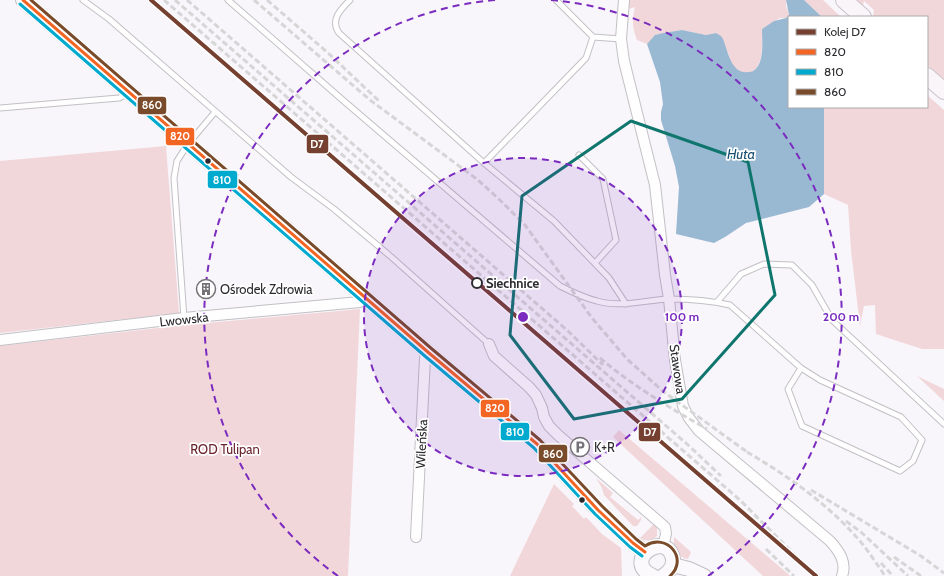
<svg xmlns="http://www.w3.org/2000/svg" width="944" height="576" viewBox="0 0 944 576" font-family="Cabin,sans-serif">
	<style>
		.green { fill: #f2d7da }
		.water { fill: #99b8d2 }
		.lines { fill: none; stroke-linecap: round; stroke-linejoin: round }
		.lane-casing { stroke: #c2c0c4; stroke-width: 7 }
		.street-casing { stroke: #c2c0c4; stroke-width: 12 }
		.secondary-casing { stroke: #c2c0c4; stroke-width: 16 }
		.primary-casing { stroke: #ccc2ca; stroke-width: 18 }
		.lane { stroke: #fefefe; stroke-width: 5 }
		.street { stroke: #fefefe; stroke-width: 10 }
		.secondary { stroke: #fbf9fb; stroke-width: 14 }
		.primary { stroke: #faf5f8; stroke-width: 16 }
		.rail { stroke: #d6d6d7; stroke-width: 3; stroke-dasharray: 6 3; stroke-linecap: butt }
		.bus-1-casing { stroke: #fff; stroke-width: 6 }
		.bus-2-casing { stroke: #fff; stroke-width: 6 }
		.bus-3-casing { stroke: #fff; stroke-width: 6 }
		.bus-1 { stroke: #f26522; stroke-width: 3 }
		.bus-2 { stroke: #00a9ce; stroke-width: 3 }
		.bus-3 { stroke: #7a4b2a; stroke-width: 3 }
		.rail-1-casing { stroke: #fff; stroke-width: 7 }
		.rail-1 { stroke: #754030; stroke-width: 4 }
		.marked { fill: none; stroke: #0f766e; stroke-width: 3; stroke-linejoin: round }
		.ring { fill: none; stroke: #7b2cbf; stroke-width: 2; stroke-dasharray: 7 5 }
		.bus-dot { fill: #2d2b2f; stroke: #fff; stroke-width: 1.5 }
		.stop-dot { fill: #fff; stroke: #2d2b2f; stroke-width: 2 }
		.labels { text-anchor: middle; stroke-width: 3.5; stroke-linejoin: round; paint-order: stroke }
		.stop-label { font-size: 13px; font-weight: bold; fill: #2d2b2f; stroke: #fff; text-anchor: start }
		.poi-label { font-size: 13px; fill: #2d2b2f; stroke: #fff; text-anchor: start }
		.street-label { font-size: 13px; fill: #2d2b2f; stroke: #fff }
		.park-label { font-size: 13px; fill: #69232b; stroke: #fff }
		.water-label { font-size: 14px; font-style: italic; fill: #184f71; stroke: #fff }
		.centre { fill: #7b2cbf; stroke: #fff; stroke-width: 2 }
		.ring-label { font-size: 12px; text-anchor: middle; font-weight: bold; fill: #7b2cbf; stroke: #fff; stroke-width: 3.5; stroke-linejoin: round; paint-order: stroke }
		.line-badge { stroke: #fff; stroke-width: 1.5 }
		.badge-label { font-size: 11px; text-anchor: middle; font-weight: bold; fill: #fff }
	</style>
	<rect width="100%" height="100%" fill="#f8f5fb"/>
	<path class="green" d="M629,0H786V6L789,15L786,18H780L762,29C762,42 765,70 748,73C743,73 737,71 734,67C731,64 730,59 729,55C725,48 720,40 716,33L706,35L682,30L663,33L655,35L647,44L637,40C632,26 632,21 635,7L629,9Z
		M804,0H823L841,17H822Z
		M852,0H944V79L927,65V17H874L873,16L874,10L864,1L862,10Z
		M927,95L944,110V349H922L876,334L875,305L864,306L860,326L851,250L848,205L824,194V107H927Z
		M166,146L179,313L0,333V161Z
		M360,309L348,576H0V346L184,325Z
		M917,376L944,389V401Z
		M619,430L787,573L790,576H763L613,437Z
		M596,478L613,493L610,497L638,520L641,517V520L637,526H633L604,495L602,488Z
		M554,484L574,504L572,506L584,519L586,517L602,534L621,548L622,576H510Z
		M653,525H655L657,528V536L651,541L644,540L640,538Z
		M674,537L691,552L688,559C677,557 673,548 674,537Z"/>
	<path class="water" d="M786,0H804L822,17H789V107H824V194L809,207L746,223L725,237L714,243L676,234L679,187L675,166L661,120V112L663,104L660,82L647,44L655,35L663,33L682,30L706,35L716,33L721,36L723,39C728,51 731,75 749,72C753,72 756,69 758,66C764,56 762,40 762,29L774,21L786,18L789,15Z"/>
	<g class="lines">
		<defs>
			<path id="lane" d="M83,0L109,19L291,177L334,209L389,255L489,344
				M228,0L345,102L560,286C572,292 584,298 597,301C621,308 645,300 669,299C688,299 712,301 730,305L801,368L820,380L901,417L922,440L913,461L900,471L802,426L788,389L801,368
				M350,0C340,10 330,20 339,33L484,163L554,221L609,278L626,304
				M556,0L593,37
				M0,108L119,98L123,96L127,91
				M579,155L603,179L616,240L595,263
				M484,163L586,58L593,37L621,39
				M717,302L741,274L764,264L792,265L812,285L832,320L944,424
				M184,318L174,178L177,161L188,144L215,112"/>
			<path id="street" d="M624,0L621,39L624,61L655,185L665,275L669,299L675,360L683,406L689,418L699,431L830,541C839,551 847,562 842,576
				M0,340L184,318L360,302L367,299
				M489,344L494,356L529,387L536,395L542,408L544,417L549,426L558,435L665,527L666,534L663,547
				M416,537L425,358L429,353"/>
			<path id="secondary" d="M23,0L429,353L537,444L598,510L633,543L645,552
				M673,565L689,569L704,576
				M653,576C620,561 667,528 673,559C674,567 669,572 663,576"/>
			<path id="primary" d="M844,0L863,17
				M927,76L944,91"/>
		</defs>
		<use href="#lane" class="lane-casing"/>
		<use href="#street" class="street-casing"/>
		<use href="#secondary" class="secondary-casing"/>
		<use href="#primary" class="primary-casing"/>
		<use href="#lane" class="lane"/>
		<use href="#street" class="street"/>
		<use href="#secondary" class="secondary"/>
		<use href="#primary" class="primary"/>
		<path class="rail" d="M164,0L740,500L816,576
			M175,0L687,444L721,476
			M187,0L568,331L603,365
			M254,0L370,100L478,180L502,202L525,225L592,318L627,359L664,392L750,454
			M267,0L327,52L379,101
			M600,358C633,386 670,408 707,429
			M747,452C788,476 828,504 860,541C869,552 877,564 885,576
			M811,490L921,556L944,573
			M846,521L862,533L908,576
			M766,549L794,576
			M894,557L921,576
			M881,563L893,576"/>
		<defs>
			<path id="bus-1" d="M23,0L429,353L537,444L598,510L633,543L645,552"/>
			<path id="bus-2" d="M20,4L426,357L534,448L595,514L630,547L642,556"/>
			<path id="bus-3" d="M31,0L432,349L540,440L602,506L636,539L645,546C667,532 689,559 670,576"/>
		</defs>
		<use href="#bus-1" class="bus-1-casing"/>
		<use href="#bus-2" class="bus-2-casing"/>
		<use href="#bus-3" class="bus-3-casing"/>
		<use href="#bus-1" class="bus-1"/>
		<use href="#bus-2" class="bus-2"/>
		<use href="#bus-3" class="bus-3"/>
		<defs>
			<path id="rail-1" d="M151,0L816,576"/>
		</defs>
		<use href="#rail-1" class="rail-1-casing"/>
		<use href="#rail-1" class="rail-1"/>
	</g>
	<path class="marked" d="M631,121L748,162L775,295L682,399L574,419L510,335L522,196Z"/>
	<circle cx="523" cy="317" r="159" fill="#7b2cbf" fill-opacity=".12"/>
	<g class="ring">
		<circle cx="523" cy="317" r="159"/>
		<path d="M338 576A318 318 0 0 1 495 0M551 0A318 318 0 0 1 708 576"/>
	</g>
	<defs>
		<symbol id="building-ring" viewBox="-11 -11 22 22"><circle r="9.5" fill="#fff" stroke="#747276" stroke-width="1.5"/><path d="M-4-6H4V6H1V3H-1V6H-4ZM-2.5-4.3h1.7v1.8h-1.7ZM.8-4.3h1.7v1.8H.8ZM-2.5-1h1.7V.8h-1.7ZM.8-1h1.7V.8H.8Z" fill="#747276"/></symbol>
		<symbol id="parking-ring" viewBox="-11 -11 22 22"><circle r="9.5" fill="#fff" stroke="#747276" stroke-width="1.5"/><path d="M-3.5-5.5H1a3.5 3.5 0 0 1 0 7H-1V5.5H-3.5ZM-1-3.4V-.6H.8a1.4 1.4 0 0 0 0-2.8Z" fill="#747276"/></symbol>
	</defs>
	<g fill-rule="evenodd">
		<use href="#building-ring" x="195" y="278" width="22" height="22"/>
		<use href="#parking-ring" x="569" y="436" width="22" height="22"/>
	</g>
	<g class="bus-dot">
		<circle cx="208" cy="161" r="3.5"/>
		<circle cx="582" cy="500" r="3.5"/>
	</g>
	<circle class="stop-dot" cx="477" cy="283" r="5"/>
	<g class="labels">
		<g class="stop-label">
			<text x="486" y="288">Siechnice</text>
		</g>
		<g class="poi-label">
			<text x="220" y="294">Ośrodek Zdrowia</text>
			<text x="594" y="452">K+R</text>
		</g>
		<g class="street-label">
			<text transform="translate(184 319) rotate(-6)" y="5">Lwowska</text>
			<text transform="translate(678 369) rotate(82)" y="5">Stawowa</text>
			<text transform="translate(421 444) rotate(-87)" y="5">Wileńska</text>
		</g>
		<g class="park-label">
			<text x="225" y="454">ROD Tulipan</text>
		</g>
		<g class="water-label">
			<text x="741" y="159">Huta</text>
		</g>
	</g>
	<circle cx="523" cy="317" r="6" class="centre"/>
	<g class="ring-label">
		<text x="682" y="321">100 m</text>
		<text x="841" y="321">200 m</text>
	</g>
	<g class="line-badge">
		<rect x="137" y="96" width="30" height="19" rx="4" fill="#7a4b2a"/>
		<rect x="165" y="127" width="30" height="19" rx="4" fill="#f26522"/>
		<rect x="306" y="134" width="23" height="20" rx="4" fill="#754030"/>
		<rect x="207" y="170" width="31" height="19" rx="4" fill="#00a9ce"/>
		<rect x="480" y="399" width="30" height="19" rx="4" fill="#f26522"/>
		<rect x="500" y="422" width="30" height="19" rx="4" fill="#00a9ce"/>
		<rect x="638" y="422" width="23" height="20" rx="4" fill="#754030"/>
		<rect x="538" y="444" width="30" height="19" rx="4" fill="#7a4b2a"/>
	</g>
	<g class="badge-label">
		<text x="152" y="109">860</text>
		<text x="180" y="140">820</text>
		<text x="317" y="148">D7</text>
		<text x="222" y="184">810</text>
		<text x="495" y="412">820</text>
		<text x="515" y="436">810</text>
		<text x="650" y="436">D7</text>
		<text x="553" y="458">860</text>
	</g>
	<rect x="788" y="16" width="140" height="92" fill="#ffffff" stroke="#abaaac"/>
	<rect x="796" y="29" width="20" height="6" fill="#754030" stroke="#abaaac"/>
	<text x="824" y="36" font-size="12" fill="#2d2b2f">Kolej D7</text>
	<rect x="796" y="49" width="20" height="6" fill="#f26522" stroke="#abaaac"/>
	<text x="824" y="56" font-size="12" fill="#2d2b2f">820</text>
	<rect x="796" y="69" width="20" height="6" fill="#00a9ce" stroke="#abaaac"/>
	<text x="824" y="76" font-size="12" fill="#2d2b2f">810</text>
	<rect x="796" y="89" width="20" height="6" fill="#7a4b2a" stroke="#abaaac"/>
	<text x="824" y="96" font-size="12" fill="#2d2b2f">860</text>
</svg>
